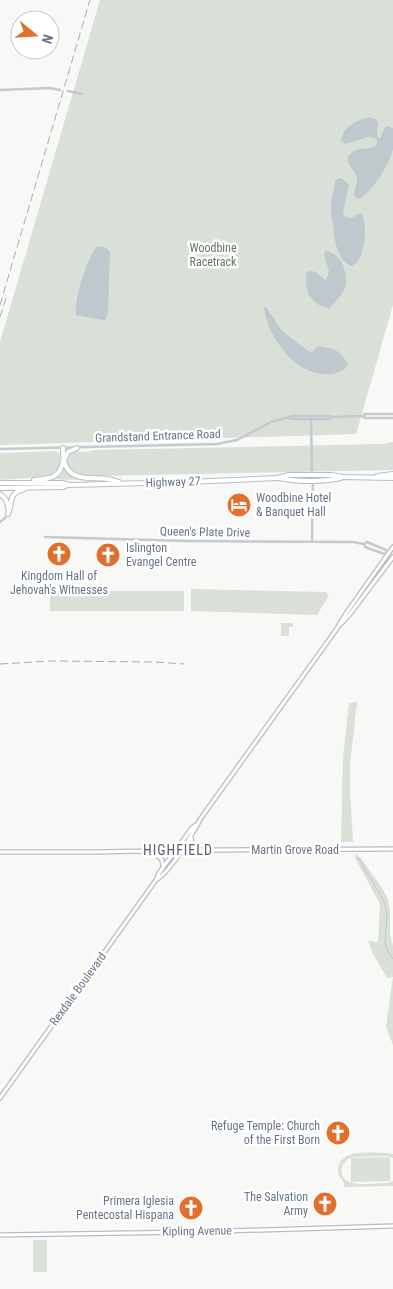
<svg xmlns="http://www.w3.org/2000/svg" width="393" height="1289" viewBox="0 0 393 1289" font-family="'Roboto Condensed',sans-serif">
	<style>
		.green { fill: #d9e0d7 }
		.water { fill: #bfc8cd }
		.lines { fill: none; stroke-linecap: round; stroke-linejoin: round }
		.stream { stroke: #bfc8cd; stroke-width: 1 }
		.secondary-casing { stroke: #b8bcc2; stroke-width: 5.5 }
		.primary-casing { stroke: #b9bcc1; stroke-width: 6 }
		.tertiary { stroke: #c6c9cd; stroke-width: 2.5 }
		.secondary { stroke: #fff; stroke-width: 3 }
		.primary { stroke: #fff; stroke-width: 4 }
		.rail { stroke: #a7abb2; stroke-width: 1; stroke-dasharray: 8 4; stroke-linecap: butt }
		.labels { text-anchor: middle; stroke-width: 5; stroke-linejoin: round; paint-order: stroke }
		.park-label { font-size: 12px; fill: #647963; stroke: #fff }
		.street-label { font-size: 12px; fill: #687587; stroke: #fff }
		.poi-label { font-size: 12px; fill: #687587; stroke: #fff; text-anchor: end }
		.neighbourhood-label { font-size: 14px; letter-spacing: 1px; fill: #565f6c; stroke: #fff }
	</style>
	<rect width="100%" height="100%" fill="#f8f8f6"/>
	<path class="green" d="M100,0H393V305L356,434L0,445V342Z
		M393,442V470L95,476C88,475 81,476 75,473C65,469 63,456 74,452C78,451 82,453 86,452C88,452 93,450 94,450L382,444Z
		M56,451L60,454V462L59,470L53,476L43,477L0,480V453Z
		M63,466L70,475L80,480L49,479C56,477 62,474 63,466Z
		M191,589L326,592L329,595L317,615L191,611Z
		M50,591H184V611H50Z
		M281,623H293V627H289V636H281Z
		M357,702L350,765V791L353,842H341L343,757L349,703Z
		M354,856L360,857L382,888L388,899L390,911V935L393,946V1045L386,1027L393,977L387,978L372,952L368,941L378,942L380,904Z
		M387,1153L393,1154V1158L386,1156L354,1157L348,1159L343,1164C334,1191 373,1183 388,1183L393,1181V1186L344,1187V1183C340,1178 336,1172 339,1165C344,1149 373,1153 387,1153Z
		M390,1157V1181L351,1182V1158Z
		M33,1240H47V1272H33Z"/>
	<path class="water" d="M369,117C385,121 374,127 378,138H380L386,126L393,128C393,135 393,142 393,149C389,165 374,190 359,199L355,197L354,195C354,190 357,184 357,179C356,168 339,161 354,151C361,147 370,150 377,145V140L375,138L368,137L346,144L344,143L341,140C344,125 356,121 369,117Z
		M339,178L343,179L349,185L343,213L345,217L351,218L361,213C368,223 366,260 352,266C336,261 335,239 333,225C332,220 331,214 331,209C331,200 334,190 335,181Z
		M96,247C102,246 109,247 110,254L108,312L106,319L103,320L76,315V311C76,294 86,262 96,247Z
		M326,251C342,253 350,276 344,290C340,298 333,303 329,309C326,307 323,307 319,305C307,298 304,284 307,272L312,271C319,272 321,279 326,280L329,272L324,254Z
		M266,307L282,331L308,351L312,352L318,346L333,349L339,352L348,363L345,369C341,371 336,374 331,374C297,378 268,338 264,308Z"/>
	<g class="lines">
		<path class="stream" d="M356,854L384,901L387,914L385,942L387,949L393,959"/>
		<defs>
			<path id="secondary" d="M341,624L350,614L393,557
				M191,837L192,843L197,848
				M183,848L194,849L197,850
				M141,851L146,848H177
				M0,852H98L141,851L145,853H195L197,850H222L393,849
				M155,853L162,860L163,866
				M156,880C169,872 185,846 193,832C196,828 198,823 201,818L336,630L347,612L393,547
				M0,1098L156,880L159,873L192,828L196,825
				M0,1235L192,1232L393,1226"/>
			<path id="primary" d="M63,448C63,453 63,459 65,464C71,482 93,477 107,479C111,479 115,481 119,482
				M65,458L68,452L77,448
				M377,476L393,474
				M279,478C297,482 323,482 341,478
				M34,480C50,479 61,478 63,460
				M0,483H62L70,485L189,482L277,478L289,475H331L343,477L393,478
				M0,488L63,487L68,485
				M0,494C5,498 8,501 8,508
				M8,514C13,502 8,493 24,489"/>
		</defs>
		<use href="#secondary" class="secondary-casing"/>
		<use href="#primary" class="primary-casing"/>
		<path class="tertiary" d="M0,90L50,88L60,90
			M68,91L82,94
			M311,416L312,475
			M363,416L365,418H393
			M289,418L293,419H329L333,417L363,416L365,414H393
			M0,449L217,444L237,440L271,422L293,416H329L333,417
			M0,522L5,518L8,514
			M45,537L188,541L353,542L364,544L367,542L386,550L393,556
			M312,542L313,481
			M364,544L365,547L384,554L388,553"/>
		<use href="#secondary" class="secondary"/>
		<use href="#primary" class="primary"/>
		<path class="rail" d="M0,305L90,0
			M0,317L6,298
			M0,664L50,661L154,662L184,664"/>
	</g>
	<defs>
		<symbol id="hotel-disc" viewBox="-11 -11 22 22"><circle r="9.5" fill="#e2702d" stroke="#fff"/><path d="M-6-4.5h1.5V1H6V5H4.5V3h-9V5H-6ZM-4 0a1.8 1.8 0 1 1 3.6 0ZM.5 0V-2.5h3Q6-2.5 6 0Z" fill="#fff"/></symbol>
		<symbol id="church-disc" viewBox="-11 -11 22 22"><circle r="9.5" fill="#e2702d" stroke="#fff"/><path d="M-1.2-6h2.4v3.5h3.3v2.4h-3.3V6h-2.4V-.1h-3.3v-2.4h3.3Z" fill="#fff"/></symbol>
	</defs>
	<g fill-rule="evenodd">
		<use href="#hotel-disc" x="225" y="491" width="28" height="28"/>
		<use href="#church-disc" x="45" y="540" width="28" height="28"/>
		<use href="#church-disc" x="94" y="541" width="28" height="28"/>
		<use href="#church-disc" x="324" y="1119" width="28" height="28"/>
		<use href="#church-disc" x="311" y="1190" width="28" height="28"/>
		<use href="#church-disc" x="177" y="1194" width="28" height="28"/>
	</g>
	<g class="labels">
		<g class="park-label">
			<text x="213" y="252">Woodbine<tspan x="213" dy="14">Racetrack</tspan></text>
		</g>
		<g class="street-label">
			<text transform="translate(158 436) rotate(-2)" y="4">Grandstand Entrance Road</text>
			<text transform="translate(173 482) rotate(-2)" y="4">Highway 27</text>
			<text transform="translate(205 532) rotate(1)" y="4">Queen's Plate Drive</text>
			<text x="295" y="854">Martin Grove Road</text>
			<text transform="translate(78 989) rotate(-54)" y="4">Rexdale Boulevard</text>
			<text transform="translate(197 1231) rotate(-1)" y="4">Kipling Avenue</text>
		</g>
		<g class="poi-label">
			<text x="256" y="502" text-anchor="start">Woodbine Hotel<tspan x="256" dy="14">&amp; Banquet Hall</tspan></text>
			<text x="126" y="552" text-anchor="start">Islington<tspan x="126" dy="14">Evangel Centre</tspan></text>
			<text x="59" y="580" text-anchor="middle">Kingdom Hall of<tspan x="59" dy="14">Jehovah's Witnesses</tspan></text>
			<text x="320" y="1130">Refuge Temple: Church<tspan x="320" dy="14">of the First Born</tspan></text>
			<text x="308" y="1201">The Salvation<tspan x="308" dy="14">Army</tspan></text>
			<text x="174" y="1205">Primera Iglesia<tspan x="174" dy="14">Pentecostal Hispana</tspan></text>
		</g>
		<g class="neighbourhood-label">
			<text x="178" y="855">HIGHFIELD</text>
		</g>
	</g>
	<g transform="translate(35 35) rotate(108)"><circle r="24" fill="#ffffff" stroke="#c3c8cf"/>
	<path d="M0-4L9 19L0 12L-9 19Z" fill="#e2702d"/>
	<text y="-8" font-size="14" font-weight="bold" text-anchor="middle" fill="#687587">N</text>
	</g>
</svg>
